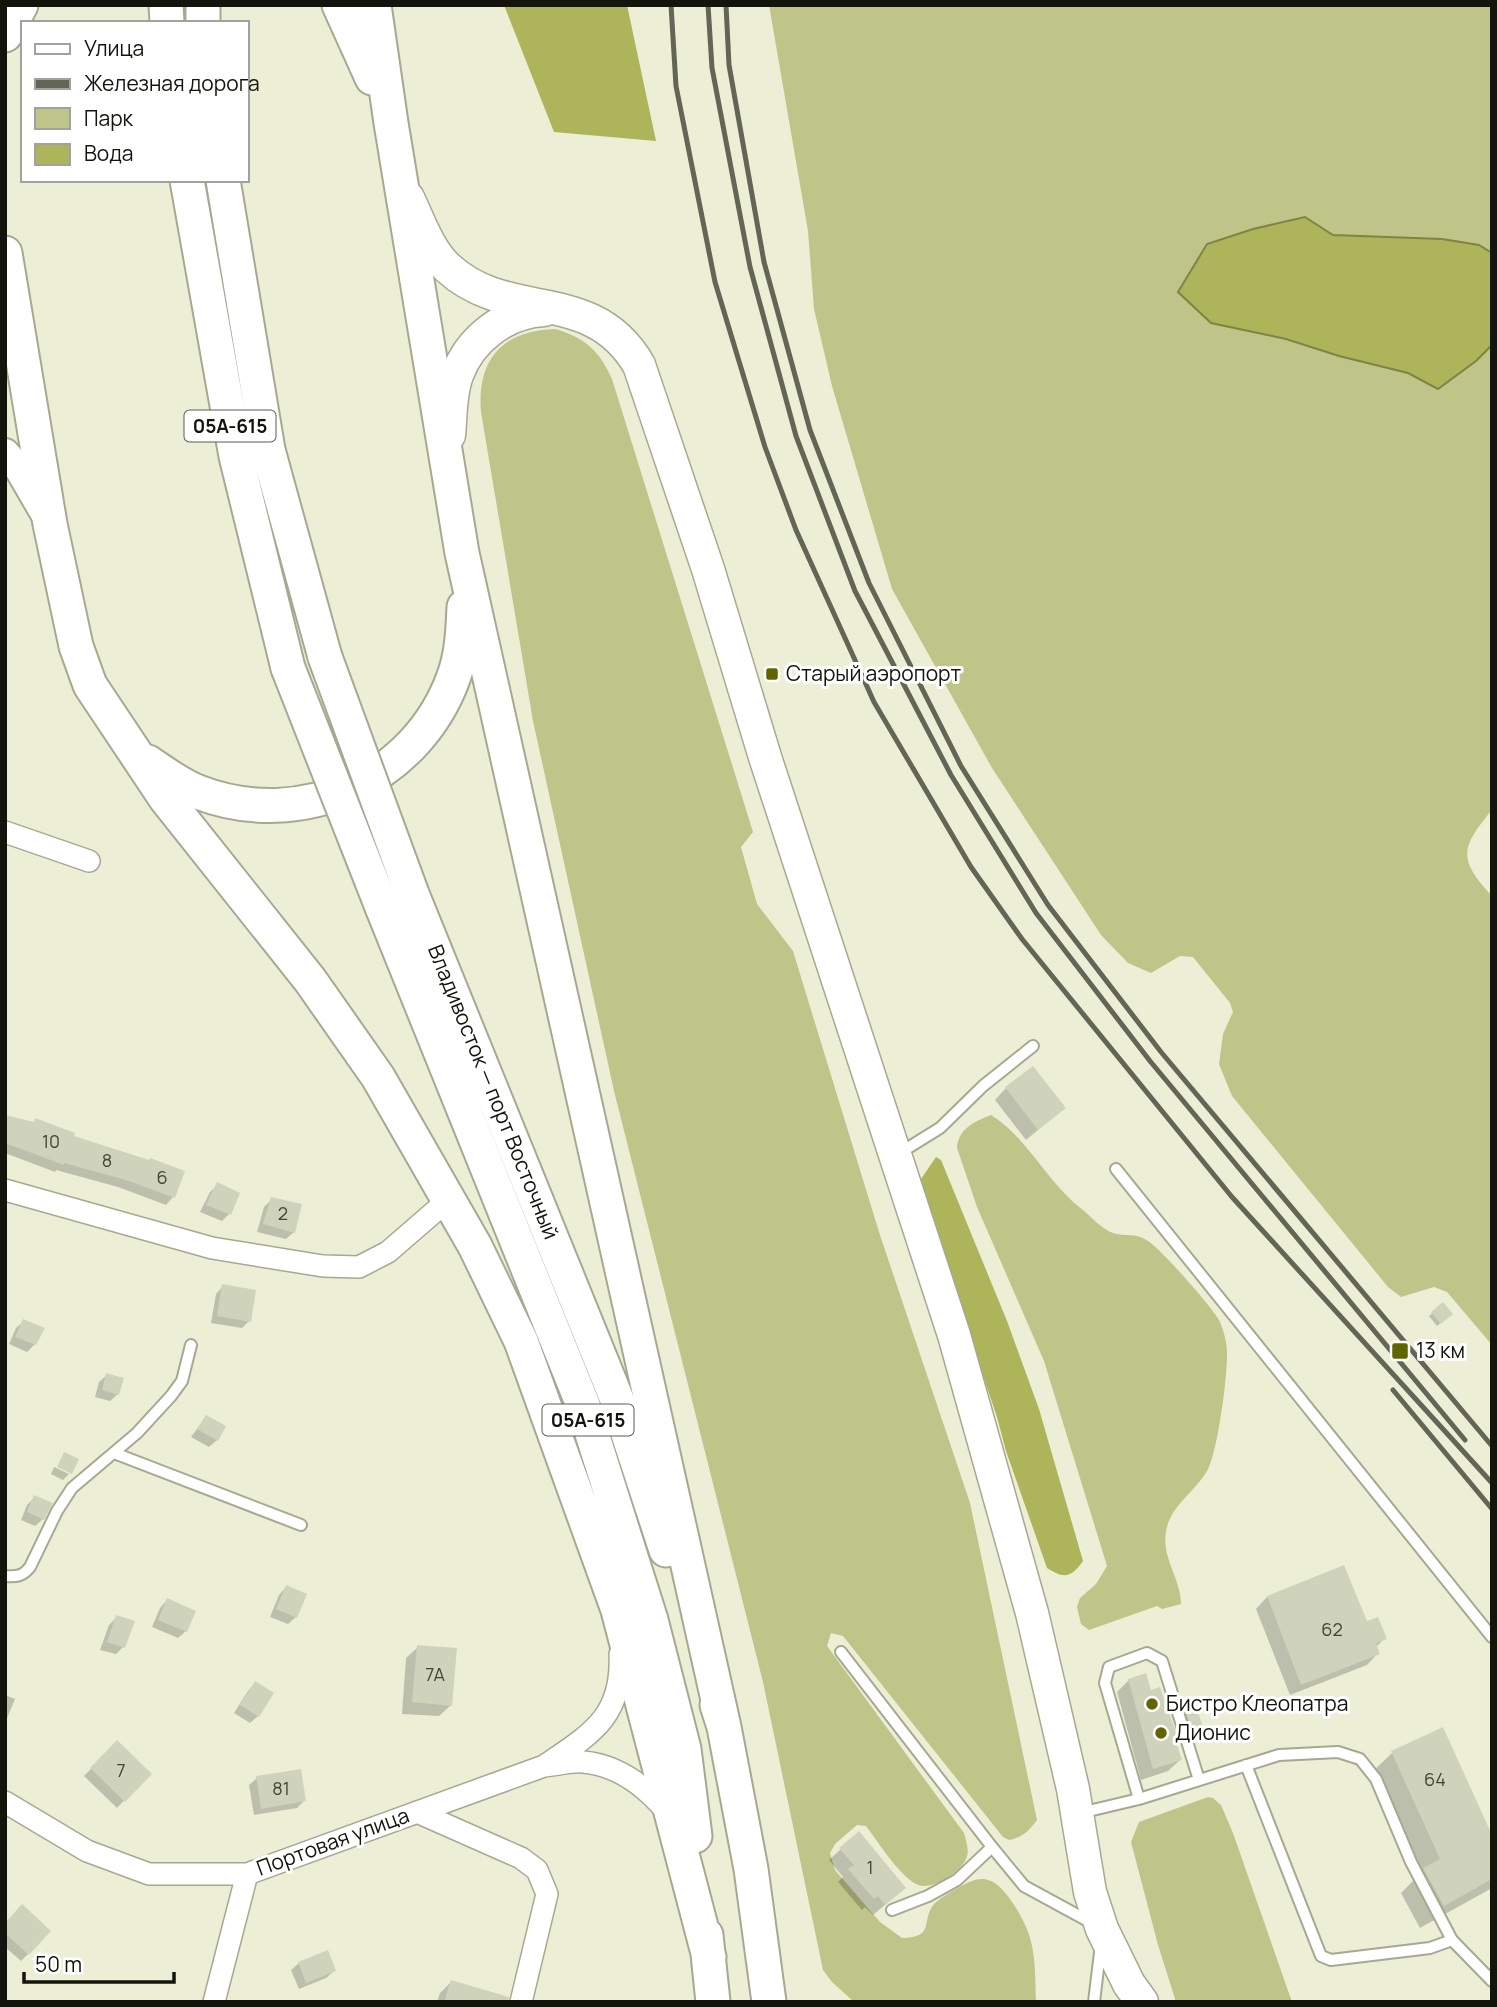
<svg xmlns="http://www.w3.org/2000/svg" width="1497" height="2007" viewBox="0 0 1497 2007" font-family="Manrope,sans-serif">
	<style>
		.green { fill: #bfc589 }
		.forest { fill: #adb45a }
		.water { fill: #adb45a; stroke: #7f8443; stroke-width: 2 }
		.shadow { fill: #0003 }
		.building { fill: #d0d3bb }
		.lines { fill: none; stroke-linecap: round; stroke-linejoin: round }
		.service-casing { stroke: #a6a991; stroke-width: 14 }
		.minor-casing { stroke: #a6a991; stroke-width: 24 }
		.secondary-casing { stroke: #a6a991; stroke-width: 32 }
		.primary-casing { stroke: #a6a991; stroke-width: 35 }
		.trunk-casing { stroke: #a6a991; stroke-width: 37 }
		.service { stroke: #fff; stroke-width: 10 }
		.minor { stroke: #fff; stroke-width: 21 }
		.secondary { stroke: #fff; stroke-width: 28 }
		.primary { stroke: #fff; stroke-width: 32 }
		.trunk { stroke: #fff; stroke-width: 33 }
		.rail { stroke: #636557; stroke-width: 5 }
		.trunk-bridge-casing { stroke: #a6a991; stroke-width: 37; stroke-linecap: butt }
		.trunk-bridge { stroke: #fff; stroke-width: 33 }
		.poi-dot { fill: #606500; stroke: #fff; stroke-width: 2.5 }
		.labels { text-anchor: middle; stroke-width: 6; stroke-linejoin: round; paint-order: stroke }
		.number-label { font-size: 18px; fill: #424438 }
		.shield { fill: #fff; stroke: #5a5a55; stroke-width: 2 }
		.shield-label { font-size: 19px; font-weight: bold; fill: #13140c }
		.poi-label { font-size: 21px; fill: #13140c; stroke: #fff; text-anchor: start }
		.street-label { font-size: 21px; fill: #13140c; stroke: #fff }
	</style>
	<rect width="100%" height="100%" fill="#ecefd6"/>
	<path class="green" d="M769,5H1492V253L1479,245L1443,239L1333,235L1304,217L1286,339L1339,356L1408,373L1438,389L1476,361L1492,345V810C1461,847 1457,859 1492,896V1345L1447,1292L1434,1287L1401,1297L1388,1287L1232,1096L1219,1064L1223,1034L1233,1012L1230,1003L1193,957L1180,956L1151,973L1128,963L1101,935L992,768L892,589L832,386L814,309L808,231Z
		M555,329C584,337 600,351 612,379L753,832L741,847L757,904L793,951L879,1232L970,1503L1037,1820C1029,1831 1023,1837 1009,1840L1003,1837L843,1636L831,1633L827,1646L964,1833C966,1841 970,1851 966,1859C960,1873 930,1892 916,1884C898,1874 879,1843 866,1826L857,1825L835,1844L830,1853L835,1870L880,1922L902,1938C936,1937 920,1922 934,1904C941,1897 953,1891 961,1886C971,1881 980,1876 991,1881C1006,1887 1026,1922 1030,1938C1036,1958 1035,1980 1036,2002H854L832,1982L823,1970L763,1682L614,1091L533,721L481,412C477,360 501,331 555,329Z
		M991,1115C1028,1138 1047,1183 1083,1210C1091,1217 1102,1229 1113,1233C1124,1237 1135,1232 1148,1241C1161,1249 1212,1307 1219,1320C1223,1328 1227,1343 1227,1351C1228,1374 1218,1447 1209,1467C1199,1489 1173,1503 1167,1527C1159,1555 1181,1578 1181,1604L1162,1609L1157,1606L1089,1630L1081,1624L1077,1607L1080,1598L1096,1584L1107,1566L1044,1361L977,1207L957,1148C958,1129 975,1121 991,1115Z
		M1208,1797L1213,1798L1221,1805L1233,1833L1292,2002H1176L1158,1945L1131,1842L1139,1822Z"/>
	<path class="forest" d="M504,5H627L656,141L554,132Z
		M936,1157L941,1160L1007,1321L1039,1409L1083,1561C1071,1578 1064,1579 1047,1568L1006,1451L997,1417L920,1188L921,1179Z"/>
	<path class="water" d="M1305,217L1333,235L1442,239L1479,245L1492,253V345L1476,361L1438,389L1408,373L1339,356L1286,339L1211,323L1178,292L1207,244L1253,229Z"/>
	<path class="shadow" d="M1006,1088L1064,1108L1026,1140L995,1100Z
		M5,1117L32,1124L36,1120L72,1137L173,1197L166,1205L118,1187L56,1170L55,1172L5,1153Z
		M218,1185L229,1214L222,1221L200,1212L210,1192Z
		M272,1199L294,1232L286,1239L257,1232L264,1207Z
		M223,1286L249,1321L242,1328L211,1323L216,1294Z
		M1442,1304L1451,1314L1437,1326L1429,1316Z
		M24,1321L35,1344L27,1352L9,1344L16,1328Z
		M107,1375L118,1394L110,1401L95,1397L99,1382Z
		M206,1417L217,1440L209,1447L191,1437Z
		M54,1467L69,1474L63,1480L51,1474Z
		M35,1497L43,1519L35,1526L21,1520L27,1505Z
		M286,1587L296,1617L288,1624L270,1617L279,1595Z
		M1267,1597L1366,1624L1385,1638L1376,1647L1378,1653L1367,1665L1290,1695L1256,1609Z
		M167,1600L186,1631L178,1638L152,1627L160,1608Z
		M117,1617L123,1647L116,1654L100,1650L109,1625Z
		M418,1647L451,1705L439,1716L402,1714L406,1658Z
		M1129,1680L1150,1692L1180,1760L1168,1771L1141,1780L1117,1692Z
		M255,1683L258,1716L250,1723L234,1713L248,1691Z
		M5,1695L15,1699L5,1723Z
		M1185,1708L1201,1726L1198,1729L1189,1732L1182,1711Z
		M1442,1729L1489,1834L1492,1832V1888L1420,1928L1401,1893L1415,1879L1368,1776L1392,1753Z
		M117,1742L149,1774L117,1808L84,1776Z
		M257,1778L304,1801L297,1808L254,1815L249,1785Z
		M841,1849L892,1899L873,1915L865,1907L862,1910L838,1882L843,1877L829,1860Z
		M5,1925L28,1954L21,1961L5,1947Z
		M299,1963L334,1971L326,1978L299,1989L291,1970Z
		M451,1982L487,2002H437L440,1993Z"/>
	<path class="building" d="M1033,1066L1066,1108L1038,1130L1005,1087Z
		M5,1115L34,1122L35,1118L75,1133L74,1136L149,1160L150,1158L185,1171L175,1198L126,1180L64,1163V1165L5,1143Z
		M217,1182L240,1193L231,1215L206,1205Z
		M271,1197L302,1204L295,1233L263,1224Z
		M222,1284L256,1290L251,1322L217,1316Z
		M1443,1302L1453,1314L1441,1324L1431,1312Z
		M23,1319L45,1328L36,1345L15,1337Z
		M106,1373L124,1378L119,1395L102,1390Z
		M206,1415L226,1426L218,1441L197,1429Z
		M64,1452L79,1459L72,1474L57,1467Z
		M34,1495L53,1503L44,1520L27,1512Z
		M1344,1565L1367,1621L1378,1617L1387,1639L1376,1643L1380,1654L1301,1685L1267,1596Z
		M286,1585L307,1594L297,1618L276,1609Z
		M167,1598L196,1611L187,1632L158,1620Z
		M116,1615L135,1621L125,1648L107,1642Z
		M417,1645L457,1648L452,1706L412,1702Z
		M1146,1673L1151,1690L1160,1687L1177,1735L1174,1736L1182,1760L1153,1769L1128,1679Z
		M255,1681L274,1693L259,1717L240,1705Z
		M1195,1703L1203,1727L1192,1730L1184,1706Z
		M1443,1727L1492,1835V1879L1444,1906L1423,1868L1440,1859L1391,1751Z
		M117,1740L152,1774L125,1802L90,1768Z
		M301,1769L306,1801L261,1809L256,1776Z
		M859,1831L906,1888L885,1905L878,1896L874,1899L848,1869L854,1865L839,1848Z
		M22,1904L51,1931L29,1955L5,1933V1923Z
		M328,1950L336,1971L306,1983L298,1962Z
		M451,1980L509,1997L508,2002H444Z"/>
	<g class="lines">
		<defs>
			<path id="service" d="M898,1154L940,1128L983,1086L1033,1046
				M1116,1169L1492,1637
				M114,1453L301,1525
				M5,1576C17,1577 23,1576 30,1567L57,1511L72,1488L137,1433L171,1396L182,1381L191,1345
				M841,1652L992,1847L1024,1886L1092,1923
				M1246,1765L1321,1956L1331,1960L1430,1948L1452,1940
				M1139,1799L1105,1683L1109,1667L1147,1653L1162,1661L1199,1780
				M1080,1813L1139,1799L1279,1755L1338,1752L1360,1759L1376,1779L1411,1862L1452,1940L1492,1981
				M892,1910L928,1896L957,1880L992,1847
				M1094,2002L1101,1944"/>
			<path id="minor" d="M5,832L89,861
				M5,1190L212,1248L323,1266L359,1267L388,1252L448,1200
				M620,1654C623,1717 591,1734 544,1766C557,1765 571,1761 583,1762C617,1765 645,1786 666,1811
				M5,1802L87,1851L149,1874H247L544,1766
				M417,1812L521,1858L537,1870L547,1894L521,2002
				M214,2002L247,1874"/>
			<path id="secondary" d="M5,453L19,469L44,512"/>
			<path id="primary" d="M408,198C419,221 429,251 448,268C509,324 592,284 639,365L708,569L765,757L954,1335L1032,1613L1073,1789L1090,1892L1102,1929L1129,1984L1142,2002
				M449,435C451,415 450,394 457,375C470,339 505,312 544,310"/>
			<path id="trunk" d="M166,5L167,23
				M339,5L372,78
				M374,5L391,123L462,553L724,1727
				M203,23V5
				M5,35L21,5
				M187,180L236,456L288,668
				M223,180L268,450L325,657
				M5,253L50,524L76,646L90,685L166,799L310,980L378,1077L475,1246L521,1341L618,1610L709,1957
				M148,762C164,773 180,785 198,792C301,832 417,780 454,676C462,654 463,630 464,607
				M412,894L616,1397L666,1550
				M382,907L583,1405L651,1620L684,1749L695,1836
				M717,1705L724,1727L751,1869L769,2002
				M706,1935L713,2002"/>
		</defs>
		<use href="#service" class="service-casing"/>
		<use href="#minor" class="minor-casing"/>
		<use href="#secondary" class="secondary-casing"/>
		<use href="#primary" class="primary-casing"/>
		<use href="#trunk" class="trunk-casing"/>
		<use href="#service" class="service"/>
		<use href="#minor" class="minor"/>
		<use href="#secondary" class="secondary"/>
		<use href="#primary" class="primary"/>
		<use href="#trunk" class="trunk"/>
		<path class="rail" d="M671,5L676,86L715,282L765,447L796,530L874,702L971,867L1022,939L1232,1197L1492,1483
			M708,5L712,68L750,267L796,436L855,591L951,775L1036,913L1150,1061L1465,1440
			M726,5L729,65L764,262L810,430L869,583L961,766L1048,905L1161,1052L1492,1446
			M1393,1390L1492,1509"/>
		<defs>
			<path id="trunk-bridge" d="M325,657L412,894
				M288,668L382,907"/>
		</defs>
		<use href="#trunk-bridge" class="trunk-bridge-casing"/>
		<use href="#trunk-bridge" class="trunk-bridge"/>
	</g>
	<g class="poi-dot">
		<rect x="765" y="667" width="14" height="14" rx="3.5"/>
		<rect x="1391" y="1342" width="18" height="18" rx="3.5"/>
		<circle cx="1152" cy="1704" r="7"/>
		<circle cx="1161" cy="1733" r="7"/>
	</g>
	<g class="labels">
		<g class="number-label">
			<text x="51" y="1148">10</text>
			<text x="107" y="1167">8</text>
			<text x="162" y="1184">6</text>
			<text x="283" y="1220">2</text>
			<text x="1332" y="1636">62</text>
			<text x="435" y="1681">7А</text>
			<text x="121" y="1777">7</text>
			<text x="1435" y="1786">64</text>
			<text x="281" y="1795">81</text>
			<text x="870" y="1874">1</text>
		</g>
		<g class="shield">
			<rect x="184.5" y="410.5" width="91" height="31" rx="5"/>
			<rect x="542.5" y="1404.5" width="91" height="31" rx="5"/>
		</g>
		<g class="shield-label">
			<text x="230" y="433">05А-615</text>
			<text x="588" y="1427">05А-615</text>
		</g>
		<g class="poi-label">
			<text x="786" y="681">Старый аэропорт</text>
			<text x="1416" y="1358">13 км</text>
			<text x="1166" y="1711">Бистро Клеопатра</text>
			<text x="1175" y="1740">Дионис</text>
		</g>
		<g class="street-label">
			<text transform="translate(493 1092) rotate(68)" y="7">Владивосток — порт Восточный</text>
			<text transform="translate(333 1842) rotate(-20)" y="7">Портовая улица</text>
		</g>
	</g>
	<rect width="1497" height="2007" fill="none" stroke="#13140c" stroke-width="14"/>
	<rect x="21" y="21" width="228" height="161" fill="#ffffff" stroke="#a1a19e" stroke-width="2"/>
	<rect x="35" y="44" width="35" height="10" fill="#ffffff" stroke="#a1a19e" stroke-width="2"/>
	<text x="84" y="56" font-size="21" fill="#13140c">Улица</text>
	<rect x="35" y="79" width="35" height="10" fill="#636557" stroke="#a1a19e" stroke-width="2"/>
	<text x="84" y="91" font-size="21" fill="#13140c">Железная дорога</text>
	<rect x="35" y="108" width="35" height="21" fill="#bfc589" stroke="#a1a19e" stroke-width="2"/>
	<text x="84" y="126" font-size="21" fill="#13140c">Парк</text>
	<rect x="35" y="144" width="35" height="21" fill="#adb45a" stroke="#a1a19e" stroke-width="2"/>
	<text x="84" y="161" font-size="21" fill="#13140c">Вода</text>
	<path d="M24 1972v10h150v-10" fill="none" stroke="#13140c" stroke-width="3.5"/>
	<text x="35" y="1972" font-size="21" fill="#13140c" stroke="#ffffff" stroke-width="5" paint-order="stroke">50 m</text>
</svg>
